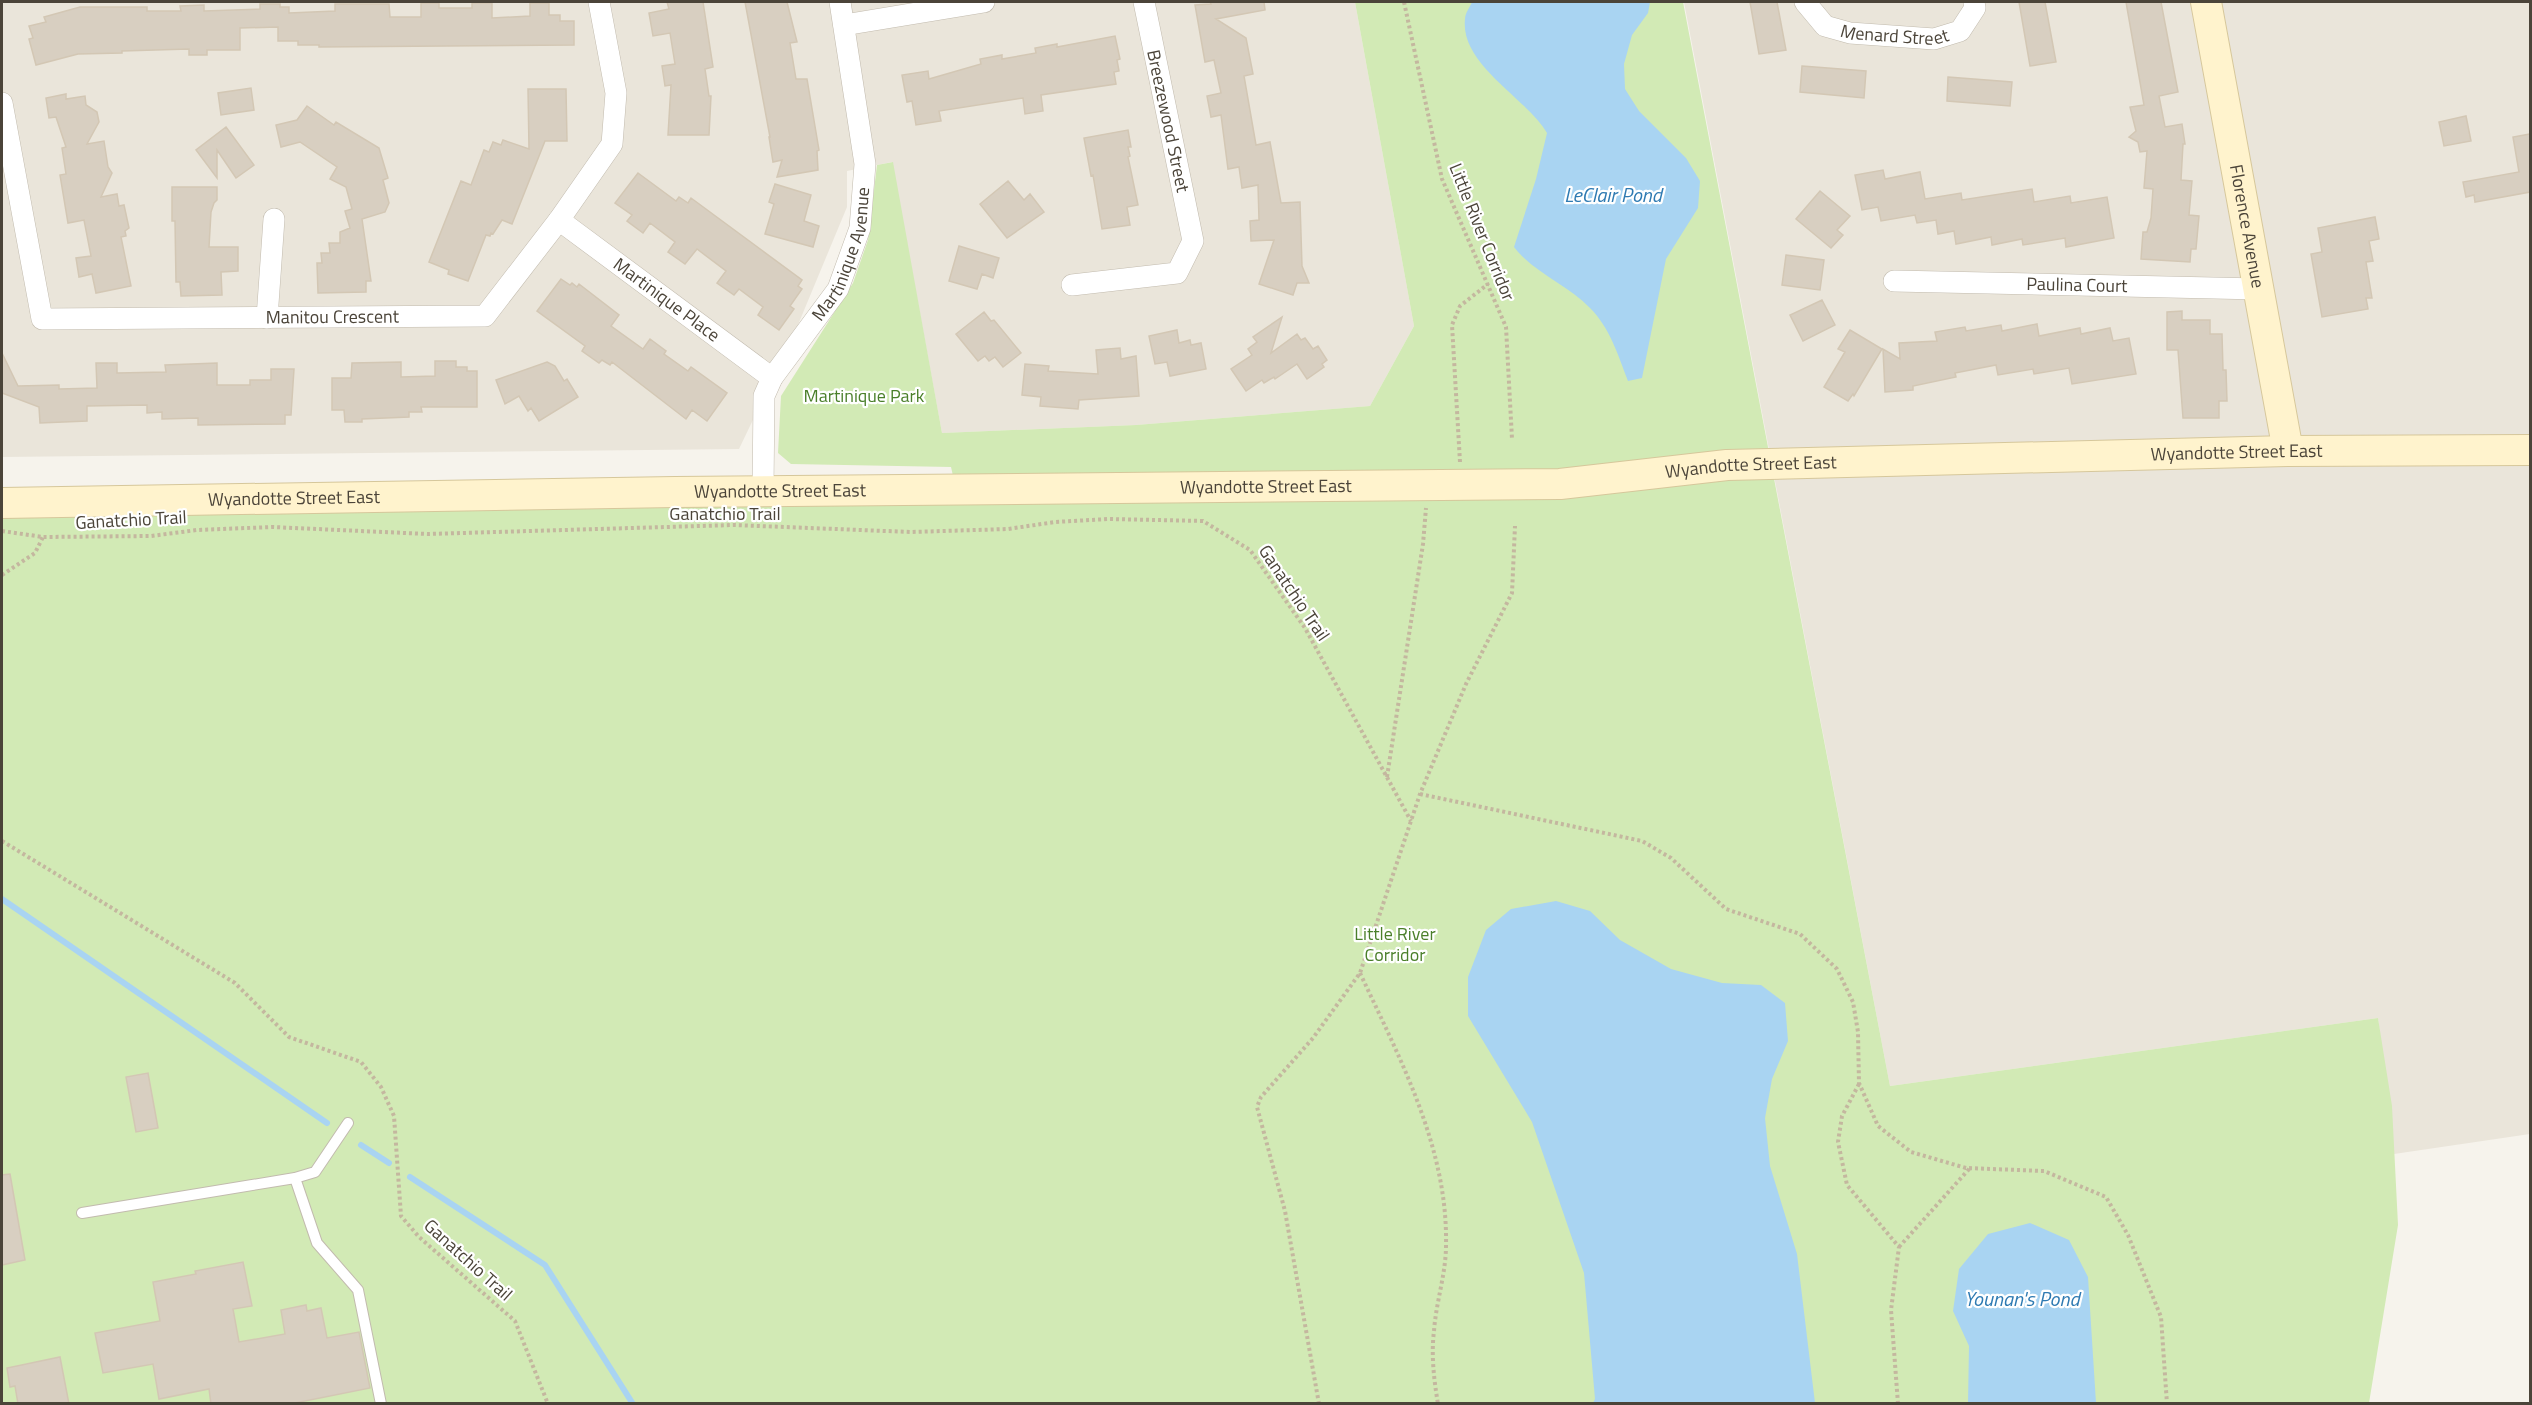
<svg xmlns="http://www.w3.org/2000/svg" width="2532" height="1405" viewBox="0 0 2532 1405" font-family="'Titillium Web',sans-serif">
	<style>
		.residential { fill: #eae5da }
		.green { fill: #d2eab5 }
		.water { fill: #a9d4f2 }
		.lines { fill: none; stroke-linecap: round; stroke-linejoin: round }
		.stream { stroke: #a9d4f2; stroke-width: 6 }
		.building { fill: #d8cfc1; stroke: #d3c7b4; stroke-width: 1.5 }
		.lane-casing { stroke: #c2bbae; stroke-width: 12 }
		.street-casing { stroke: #c2bbae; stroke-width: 22 }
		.secondary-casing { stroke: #d6c79b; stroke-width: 32 }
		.path { stroke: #c4b79f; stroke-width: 4; stroke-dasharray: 3 3; stroke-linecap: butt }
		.lane { stroke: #fff; stroke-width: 10 }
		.street { stroke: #fff; stroke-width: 21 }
		.secondary { stroke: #fff3cd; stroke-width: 30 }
		.labels { text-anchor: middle; stroke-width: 4.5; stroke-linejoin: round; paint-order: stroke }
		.street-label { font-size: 18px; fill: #4b4439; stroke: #fff }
		.park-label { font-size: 18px; fill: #4a7f2a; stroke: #fff }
		.water-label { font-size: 20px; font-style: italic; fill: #2e7ab2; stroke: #fff }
	</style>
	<rect width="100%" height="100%" fill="#f6f3ec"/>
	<path class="residential" d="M2,2H1355L1414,326L1370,406L1136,425L942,433L892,162L847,171V207L795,332L739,449L2,457Z
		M1684,2H2530V1134L2394,1154L2378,1018L1890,1086Z"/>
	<path class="green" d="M1355,2H1683L1890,1086L2378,1018L2392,1106L2398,1225L2369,1403H2V503L956,489L951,467L791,464L778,453L781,396L853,283L868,240L877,165L893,162L942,433L1136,425L1370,406L1414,326Z"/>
	<path class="water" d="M1472,2H1650L1648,13L1632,35L1624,64L1625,89L1639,111L1686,158L1700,181L1698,208L1666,259L1642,378L1628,381C1618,355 1610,328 1590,308C1567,284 1534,273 1514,247L1536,179L1547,133C1527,98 1460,65 1465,19C1465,13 1470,7 1472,2Z
		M1556,901L1590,911L1620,940L1671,969L1722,983L1761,985L1785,1003L1788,1041L1772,1079L1765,1118L1770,1166L1797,1254L1815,1403H1593L1595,1399L1584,1273L1532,1122L1468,1016V977L1486,930L1511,909Z
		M2030,1223L2069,1240L2088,1277L2096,1403H1968L1969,1346L1953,1311L1959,1269L1988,1234Z"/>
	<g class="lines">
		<path class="stream" d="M2,899L327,1123
			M361,1145L389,1163
			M410,1177L545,1265L633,1404"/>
	</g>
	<path class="building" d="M667,2H703L713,67L705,69L709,96H711L709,135H668L671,85L665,86L662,66L675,64L670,33L653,36L649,13L669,9Z
		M745,2H787L797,42L790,43L796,79H807L819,150L817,151L818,170L777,177L782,160L773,162L769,137H770Z
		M1210,2H1264L1265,10L1216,19L1246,38L1253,74L1244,76L1256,145L1270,142L1281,203L1300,202L1302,266L1309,283H1297L1293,295L1259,284L1274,240L1251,241L1250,221L1259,220L1258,185L1242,188L1239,167L1228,169L1221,115L1211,117L1207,96L1221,93L1214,60L1205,62L1195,5L1211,4Z
		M1750,2H1777L1786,50L1759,54Z
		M2019,2H2045L2056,62L2030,66Z
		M2126,2H2161L2178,92L2159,96L2165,127L2182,124L2185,144H2183L2181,180L2192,181L2189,215L2199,216L2196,249H2191L2190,262L2141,259L2143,232H2147L2151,218L2153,189L2144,188L2147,151L2140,152L2138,142L2129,137L2136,131L2130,107L2144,105Z
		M421,3H439V8H472V3H492V18L530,16V3H549V15H560V21H574V45L319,47V45H298V41H278V27L240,28V50H207V55H189V49L122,51V53L78,54L36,65L29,39L33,38L29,26L46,22L44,17L80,7H147V11H181L180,6L204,5V11L260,9V4H280V7H289V13L335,11V4H389L390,17H421Z
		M1115,36L1120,59L1117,60L1119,71L1114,72L1116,84L1041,95L1043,111L1025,114L1023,98L939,111L941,121L916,125L912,101L907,102L902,75L928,71L929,79L981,64L980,59L1002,55V59L1036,53L1035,48L1057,44V47Z
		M1802,66L1866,71L1864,98L1800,92Z
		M1948,77L2012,82L2010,106L1947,101Z
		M251,88L254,110L221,115L218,93Z
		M528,89H566L567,141H545L512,224L502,220L493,234L491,233L490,236L486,235L468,281L448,274L449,270L429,262L461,181L471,185L484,150L489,152L493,142L501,145L503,140L529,149Z
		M66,94V99L85,96L86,105L97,112L99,122L87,144L104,141L108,167L112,173L101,197L117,194L119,206L124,205L129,228L125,231L126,236L121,237L131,286L96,293L92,274L79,277L76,258L91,256L84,220L68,223L60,175L66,174L62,148L66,147L56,117L49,118L46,98Z
		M307,106L334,125L336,122L379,148L388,178L383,180L389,203L385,212L362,219L371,281H366V292L318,293L317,263H322L321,253H330L329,243H340V232L350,228L345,211L352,209L346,187L330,179L337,167L300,142L281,147L276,125L297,120Z
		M2466,116L2471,141L2444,146L2439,122Z
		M226,127L254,165L236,178L217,150V178L196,150Z
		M1128,130L1131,147H1128L1130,156L1128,157L1138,205L1127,207L1130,225L1102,229L1093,175L1091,176L1084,138Z
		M2530,134V192L2475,202L2474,195L2466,197L2463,182L2519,172L2513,137Z
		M1883,170L1885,179L1920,172L1925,199L1961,193L1962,200L2032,189L2034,202L2070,196L2071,203L2107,197L2114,238L2066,247L2065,238L2023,245L2022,239L1992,245L1991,237L1956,244L1954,231L1938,234L1936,220L1917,223L1915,215L1881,221L1878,207L1862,210L1855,175Z
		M638,173L676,201L679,197L688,203L691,198L802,280L798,286L802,289L790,306L794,309L779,330L758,315L763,307L739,289L734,295L717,283L726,271L697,249L685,264L668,252L675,242L650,223L643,233L627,221L632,215L615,203Z
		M1008,181L1024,200L1030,194L1044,212L1007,238L980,204Z
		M775,184L811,195L804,221L819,226L813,247L765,234L774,204L769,202Z
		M172,187H217V200L214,203L211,212L209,247H238V271L221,272L222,295L181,296L180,282H176L175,221H172Z
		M1820,191L1850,216L1837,230L1843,235L1831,248L1796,219Z
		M2375,217L2379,239L2369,241L2373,261L2366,262L2372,298H2366L2368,309L2322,317L2311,254L2322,252L2318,228Z
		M959,246L999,258L993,278L982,274L977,289L949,281Z
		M1786,255L1824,260L1820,290L1782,285Z
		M561,279L570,285L572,283L577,287L579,284L619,315L611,326L643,349L650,339L666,351L664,354L688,371L691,367L727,393L707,421L692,410L686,419L612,362L610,365L602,360L599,363L582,351L585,346L537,311Z
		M1822,300L1835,325L1803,341L1790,315Z
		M2182,311V320H2210V334H2222L2223,370H2226L2227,401H2219V418H2183L2178,350H2167V312Z
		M984,312L991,321L994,320L1021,353L1003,367L995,357L989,361L985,356L978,361L956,334Z
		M1282,317L1271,353L1297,334L1301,340L1305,338L1313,349L1318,346L1327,360L1322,364L1324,367L1307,379L1297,364L1275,379L1274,377L1264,383L1262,380L1246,391L1231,369L1252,355L1248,349L1257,342L1253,337Z
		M2037,324L2039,336L2080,328L2081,334L2110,328L2113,341L2129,338L2136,374L2072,384L2069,368L2034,374L2033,369L1998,375L1996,365L1955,373L1956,377L1913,386V390L1885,392L1883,349L1900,359L1899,343L1937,341L1935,332L1965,327L1966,331L2001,325L2002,331Z
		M1177,330L1179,343L1190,340L1191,345L1201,343L1206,369L1170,376L1167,362L1155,364L1149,336Z
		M1850,330L1882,349L1854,396L1853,394L1848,401L1824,387L1845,352L1838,349Z
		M1120,348L1121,359L1136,356L1139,396L1079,400L1078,409L1040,406L1041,397L1022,395L1025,364L1049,366L1048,371L1098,374L1096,350Z
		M2,353L18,386L59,385V389L97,388L96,363H117V373L166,372L165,365L217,363V385H250V380H271V369H294L291,415H285V424L198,425V418L162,419V412L147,413V405L87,406V421L40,423L39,407L2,393Z
		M435,361H456V367H467V371H477V407H421L422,412H409V417L362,419V422H345L344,410H332V378H351L352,363L401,362V377L435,376Z
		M547,362L555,366L564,381L567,379L578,397L539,421L531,408L528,411L519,396L505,404L496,380Z
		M148,1073L158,1128L136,1132L126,1077Z
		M10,1174L25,1260L2,1265V1175Z
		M243,1262L252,1306L233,1309L239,1342L285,1334L281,1310L306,1305L307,1311L321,1308L327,1338L359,1332L370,1388L290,1404H211L209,1389L159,1399L153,1364L103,1373L95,1333L160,1321L153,1282L196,1274L195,1271Z
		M60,1357L69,1404H18L15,1386L10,1387L7,1368Z"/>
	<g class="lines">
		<defs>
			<path id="lane" d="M295,1178L317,1243L358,1290L381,1404
				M82,1213L295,1178L315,1172L348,1123"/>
			<g id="street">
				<path id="s1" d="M1805,2L1825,26L1850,33L1934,39L1960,31L1975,8L1974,2"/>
				<path d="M844,25L984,2"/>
				<path id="s2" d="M2,103L42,319L485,316L559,220L612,144L616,93L599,2"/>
				<path id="s3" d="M559,220L772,378"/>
				<path id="s4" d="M1894,281L2259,289"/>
				<path d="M1072,285L1177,273L1193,241L1144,2"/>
				<path d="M267,318L274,219"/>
				<path id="s5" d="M763,491L764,396L772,378L838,289L860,228L865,164L840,2"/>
			</g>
			<g id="secondary">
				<path id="s6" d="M2206,2L2288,451"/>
				<path id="s7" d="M2,503L675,492L1560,484L1727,465L2288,451L2530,450"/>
			</g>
		</defs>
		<use href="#lane" class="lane-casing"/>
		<use href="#street" class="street-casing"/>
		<use href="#secondary" class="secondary-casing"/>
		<path class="path" d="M1404,2L1442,179L1506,327L1512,439
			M1460,462L1452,325L1460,306L1488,284
			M2,531L43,537L151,536L197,530L272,527L428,534L734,525L911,532L1008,529L1055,522L1109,519L1203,521L1250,550L1305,628L1411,821
			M2,575L35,553L43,537
			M1387,777L1423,544L1426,508
			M1420,794L1642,841L1671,858L1726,909L1800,934L1837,969L1853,1002L1858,1032L1859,1083L1878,1126L1911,1152L1966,1168L2044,1171L2106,1197L2128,1235L2161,1317L2167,1404
			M2,841L235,983L289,1037L361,1062L381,1087L394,1116L401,1216L419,1237L515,1321L548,1404
			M1360,973C1400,1059 1448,1148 1446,1245C1446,1274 1436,1302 1434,1331C1431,1355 1434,1380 1438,1404
			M1859,1084L1842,1116L1838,1142L1847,1185L1899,1247L1891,1310L1898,1404
			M1899,1247L1970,1168
			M1319,1404L1285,1211L1257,1107L1261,1097L1313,1038L1360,973L1420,794L1466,684L1512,593L1515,526"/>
		<use href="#lane" class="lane"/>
		<use href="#street" class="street"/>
		<use href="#secondary" class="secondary"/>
	</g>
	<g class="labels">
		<g class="street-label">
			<text dy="6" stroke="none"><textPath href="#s1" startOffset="102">Menard Street</textPath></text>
			<text transform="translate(1168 121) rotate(78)" y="6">Breezewood Street</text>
			<text dy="6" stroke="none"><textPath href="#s6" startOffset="228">Florence Avenue</textPath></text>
			<text transform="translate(1482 232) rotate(68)" y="6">Little River Corridor</text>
			<text dy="6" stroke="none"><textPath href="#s5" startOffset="260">Martinique Avenue</textPath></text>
			<text dy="6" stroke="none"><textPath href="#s4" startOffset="183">Paulina Court</textPath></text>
			<text dy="6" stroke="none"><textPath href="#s3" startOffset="134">Martinique Place</textPath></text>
			<text dy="6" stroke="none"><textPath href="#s2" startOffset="510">Manitou Crescent</textPath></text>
			<text dy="6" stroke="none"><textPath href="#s7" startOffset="2236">Wyandotte Street East</textPath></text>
			<text dy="6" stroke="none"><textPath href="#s7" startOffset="1750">Wyandotte Street East</textPath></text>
			<text dy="6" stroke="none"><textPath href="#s7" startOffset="1264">Wyandotte Street East</textPath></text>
			<text dy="6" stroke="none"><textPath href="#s7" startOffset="778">Wyandotte Street East</textPath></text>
			<text dy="6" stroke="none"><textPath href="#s7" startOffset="292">Wyandotte Street East</textPath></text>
			<text x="725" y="520">Ganatchio Trail</text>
			<text transform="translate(131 520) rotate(-3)" y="6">Ganatchio Trail</text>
			<text transform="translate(1294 593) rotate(56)" y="6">Ganatchio Trail</text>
			<text transform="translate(468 1260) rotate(42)" y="6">Ganatchio Trail</text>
		</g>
		<g class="park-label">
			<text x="864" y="402">Martinique Park</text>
			<text x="1395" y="940">Little River<tspan x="1395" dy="21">Corridor</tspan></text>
		</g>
		<g class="water-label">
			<text x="1613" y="202">LeClair Pond</text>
			<text x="2022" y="1306">Younan's Pond</text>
		</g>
	</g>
	<rect width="2532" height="1405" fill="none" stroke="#4b4439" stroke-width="6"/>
</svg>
